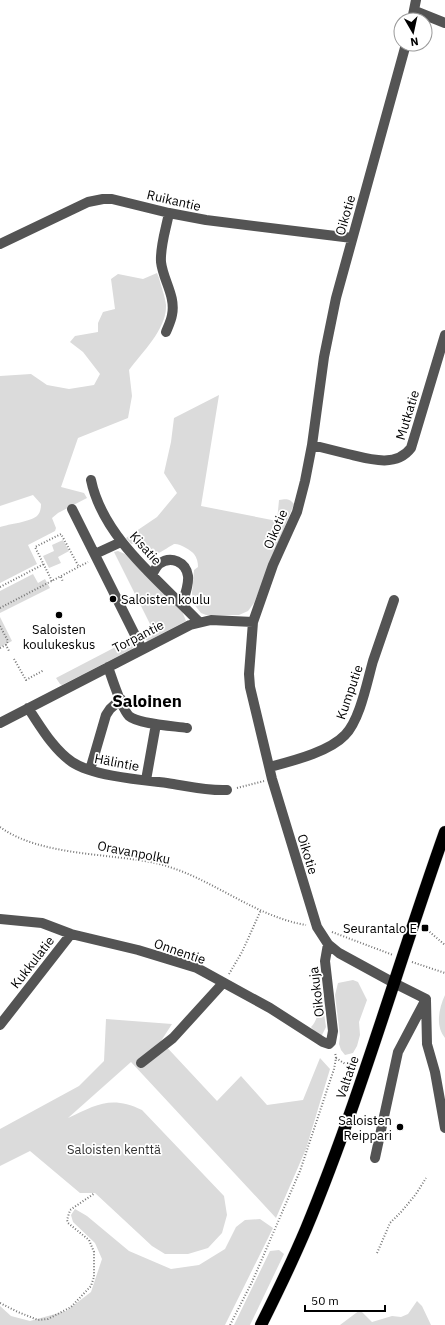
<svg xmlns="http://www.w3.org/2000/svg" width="445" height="1325" viewBox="0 0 445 1325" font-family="'IBM Plex Sans',sans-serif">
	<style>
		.green { fill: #dbdbdb }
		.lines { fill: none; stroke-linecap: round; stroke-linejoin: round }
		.highway-casing { stroke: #dbdbdb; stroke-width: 13 }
		.path { stroke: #767676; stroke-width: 2; stroke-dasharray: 1 2; stroke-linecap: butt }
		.minor { stroke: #545454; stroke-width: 10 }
		.highway { stroke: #000; stroke-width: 12 }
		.poi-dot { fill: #000; stroke: #fff; stroke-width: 1.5 }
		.labels { text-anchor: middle; stroke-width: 3.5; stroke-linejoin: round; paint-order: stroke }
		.street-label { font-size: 13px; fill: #000; stroke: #fff }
		.poi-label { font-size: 13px; fill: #000; stroke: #fff; text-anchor: end }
		.park-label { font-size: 13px; fill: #323232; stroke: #fff }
		.district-label { font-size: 17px; font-weight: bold; fill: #000; stroke: #fff }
	</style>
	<rect width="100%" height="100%" fill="#fff"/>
	<path class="green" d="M157,273L159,278C161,286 165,296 166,305C167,329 142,352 129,370L132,396L128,418L78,438L61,487L84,493L87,498L58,513L52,518L56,528L55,531L28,545L37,564L0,583V527C9,524 30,522 37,516C40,513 41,509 41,504L33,495L0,506V376L31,374L47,385L69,389L94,385L100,374L83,352L70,342L75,336L98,332V323L103,312L115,309L111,279L118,274L143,279Z
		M219,395L201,506L277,521L279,500C286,499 289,498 294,504L254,603L248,611L239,615H206L201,613L193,603L192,593L194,570L198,567C198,562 197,558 194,554C191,550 179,543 174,544C172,545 161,552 157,554C147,546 145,540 131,544L126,538L157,517L177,493L164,473L171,442L174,418Z
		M63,540L69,551L58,557L61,563L49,568L43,556L54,551L52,545Z
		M118,551L125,554L182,611L186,621L148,641L146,640L142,633L152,628L114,552Z
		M33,574L38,583L45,579L50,588L0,613V591Z
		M0,617L12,641L0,647Z
		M129,640L133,647L132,649L62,685L60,684L56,678Z
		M353,980L358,982L367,1000L359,1022L360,1035L357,1046L353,1053L345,1055L341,1050L339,1044L340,1036L335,995L338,983Z
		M445,995V1038C435,1026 439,1008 445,995Z
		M325,998L324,1013L326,1027L322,1035H318L311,1027C317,1022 319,1007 325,998Z
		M106,1019L172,1024L161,1041L217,1101L241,1076L267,1105L303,1100L320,1058L330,1069L306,1149L276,1218L131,1062L68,1118C96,1105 111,1095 142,1110L224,1196L227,1215L222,1233L208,1248L188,1254H165L152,1246L95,1193H80L30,1151L0,1166V1129L79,1086L104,1061Z
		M75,1209L87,1216L129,1251L171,1269L199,1265L225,1249L236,1227L245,1220L260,1219L273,1228L225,1325H0V1306L11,1316L30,1321L66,1311L91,1292L102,1259L95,1243L73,1222L71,1215Z
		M279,1250L284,1254L250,1325H234L270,1251Z
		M417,1301L422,1306L431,1325H340L360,1310L372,1322L392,1316L401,1317L408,1314Z"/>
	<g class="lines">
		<defs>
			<path id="highway" d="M261,1325C277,1293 292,1262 306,1229C360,1099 398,964 445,832"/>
		</defs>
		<use href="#highway" class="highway-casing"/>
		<path class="path" d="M61,577L63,582
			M52,581L35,547L61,534L79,567
			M0,587L44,564
			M0,608L88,562
			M0,626L8,641L6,645
			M0,648L6,645L9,651
			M14,659L26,680L44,670
			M237,788L264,781
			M0,827C40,856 108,853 155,863C209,875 252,916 306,925
			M425,928L445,945
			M332,932L393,955
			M412,962L445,973
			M229,974L242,952L261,910
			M336,1058L353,1069
			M377,1253L390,1223L402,1211L416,1194L426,1178
			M0,1303L18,1312L38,1320L48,1319L71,1307L91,1286L94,1277V1252L89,1240L68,1223L67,1220L70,1210L95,1193
			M230,1325L252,1282L300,1171L334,1069L336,1058L335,1052"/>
		<path class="minor" d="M415,11L445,23
			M412,20L416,0
			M406,44L336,298L324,357L312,445L305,481L297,512L273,565L253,622L249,674L250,687L272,779L317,927L328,944L339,953L394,983L426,999
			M0,244L88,202L103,199H112L169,213L206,220L352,238
			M166,332C168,327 171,321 172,315C176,296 163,280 161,262C160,246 166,229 169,213
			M312,445C324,448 336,451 348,454C369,459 396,468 411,448L445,335
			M91,480C103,538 160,581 199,622
			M72,509L142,649
			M95,554L121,542
			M152,575C154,571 156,567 159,564C171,555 186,562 188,576C189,585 185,595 182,604
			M108,667C112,678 121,708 129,716C138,724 174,726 187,728
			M28,708C41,727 53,749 72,762C93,776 141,780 167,783C187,786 207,791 227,790
			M0,723L190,625L211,620L253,622
			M270,767C292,761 329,752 345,735C360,720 367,682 373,661C380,641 387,620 394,600
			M90,770L106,715L110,709L121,699
			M146,780L156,724
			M0,919L42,923L71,934L138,950L197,968L270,1008L323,1042L329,1044L331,1042L333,1031L325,961L328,944
			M426,1000L427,1044L435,1072L445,1128
			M0,1025L71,934
			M141,1063L173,1038L223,983
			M375,1158L398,1052L426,999"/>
		<use href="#highway" class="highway"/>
	</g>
	<g class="poi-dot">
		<circle cx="113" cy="599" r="4"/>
		<circle cx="59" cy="615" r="4"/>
		<rect x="421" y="924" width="8" height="8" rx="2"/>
		<circle cx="400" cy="1127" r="4"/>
	</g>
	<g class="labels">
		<g class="street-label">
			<text transform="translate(174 200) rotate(13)" y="5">Ruikantie</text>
			<text transform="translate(345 215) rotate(-74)" y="5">Oikotie</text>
			<text transform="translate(407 415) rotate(-73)" y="5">Mutkatie</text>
			<text transform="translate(275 529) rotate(-67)" y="5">Oikotie</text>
			<text transform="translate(146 548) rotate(48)" y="5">Kisatie</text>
			<text transform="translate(138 636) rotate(-27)" y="5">Torpantie</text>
			<text transform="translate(349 692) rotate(-71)" y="5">Kumputie</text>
			<text transform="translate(117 762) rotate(11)" y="5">Hälintie</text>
			<text transform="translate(134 852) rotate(11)" y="5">Oravanpolku</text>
			<text transform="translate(308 854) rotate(73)" y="5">Oikotie</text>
			<text transform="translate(180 951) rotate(19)" y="5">Onnentie</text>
			<text transform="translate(32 962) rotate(-52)" y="5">Kukkulatie</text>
			<text transform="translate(316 992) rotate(-97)" y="5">Oikokuja</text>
			<text transform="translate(347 1077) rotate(-71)" y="5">Valtatie</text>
		</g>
		<g class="poi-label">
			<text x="121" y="604" text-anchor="start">Saloisten koulu</text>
			<text x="59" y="634" text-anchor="middle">Saloisten<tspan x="59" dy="15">koulukeskus</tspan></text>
			<text x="417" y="933">Seurantalo E</text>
			<text x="392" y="1125">Saloisten<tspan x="392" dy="15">Reippari</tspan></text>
		</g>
		<g class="park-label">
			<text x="114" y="1154">Saloisten kenttä</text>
		</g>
		<g class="district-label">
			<text x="147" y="707">Saloinen</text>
		</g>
	</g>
	<g transform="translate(413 32) rotate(171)"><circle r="19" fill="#ffffff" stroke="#999999"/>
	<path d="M0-3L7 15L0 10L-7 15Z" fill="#000000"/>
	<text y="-6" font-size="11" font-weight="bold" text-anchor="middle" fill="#000000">N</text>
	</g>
	<path d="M305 1305v6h80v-6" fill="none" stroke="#000000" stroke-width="2"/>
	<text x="311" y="1305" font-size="12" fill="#000000" stroke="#ffffff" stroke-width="3" paint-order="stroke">50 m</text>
</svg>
